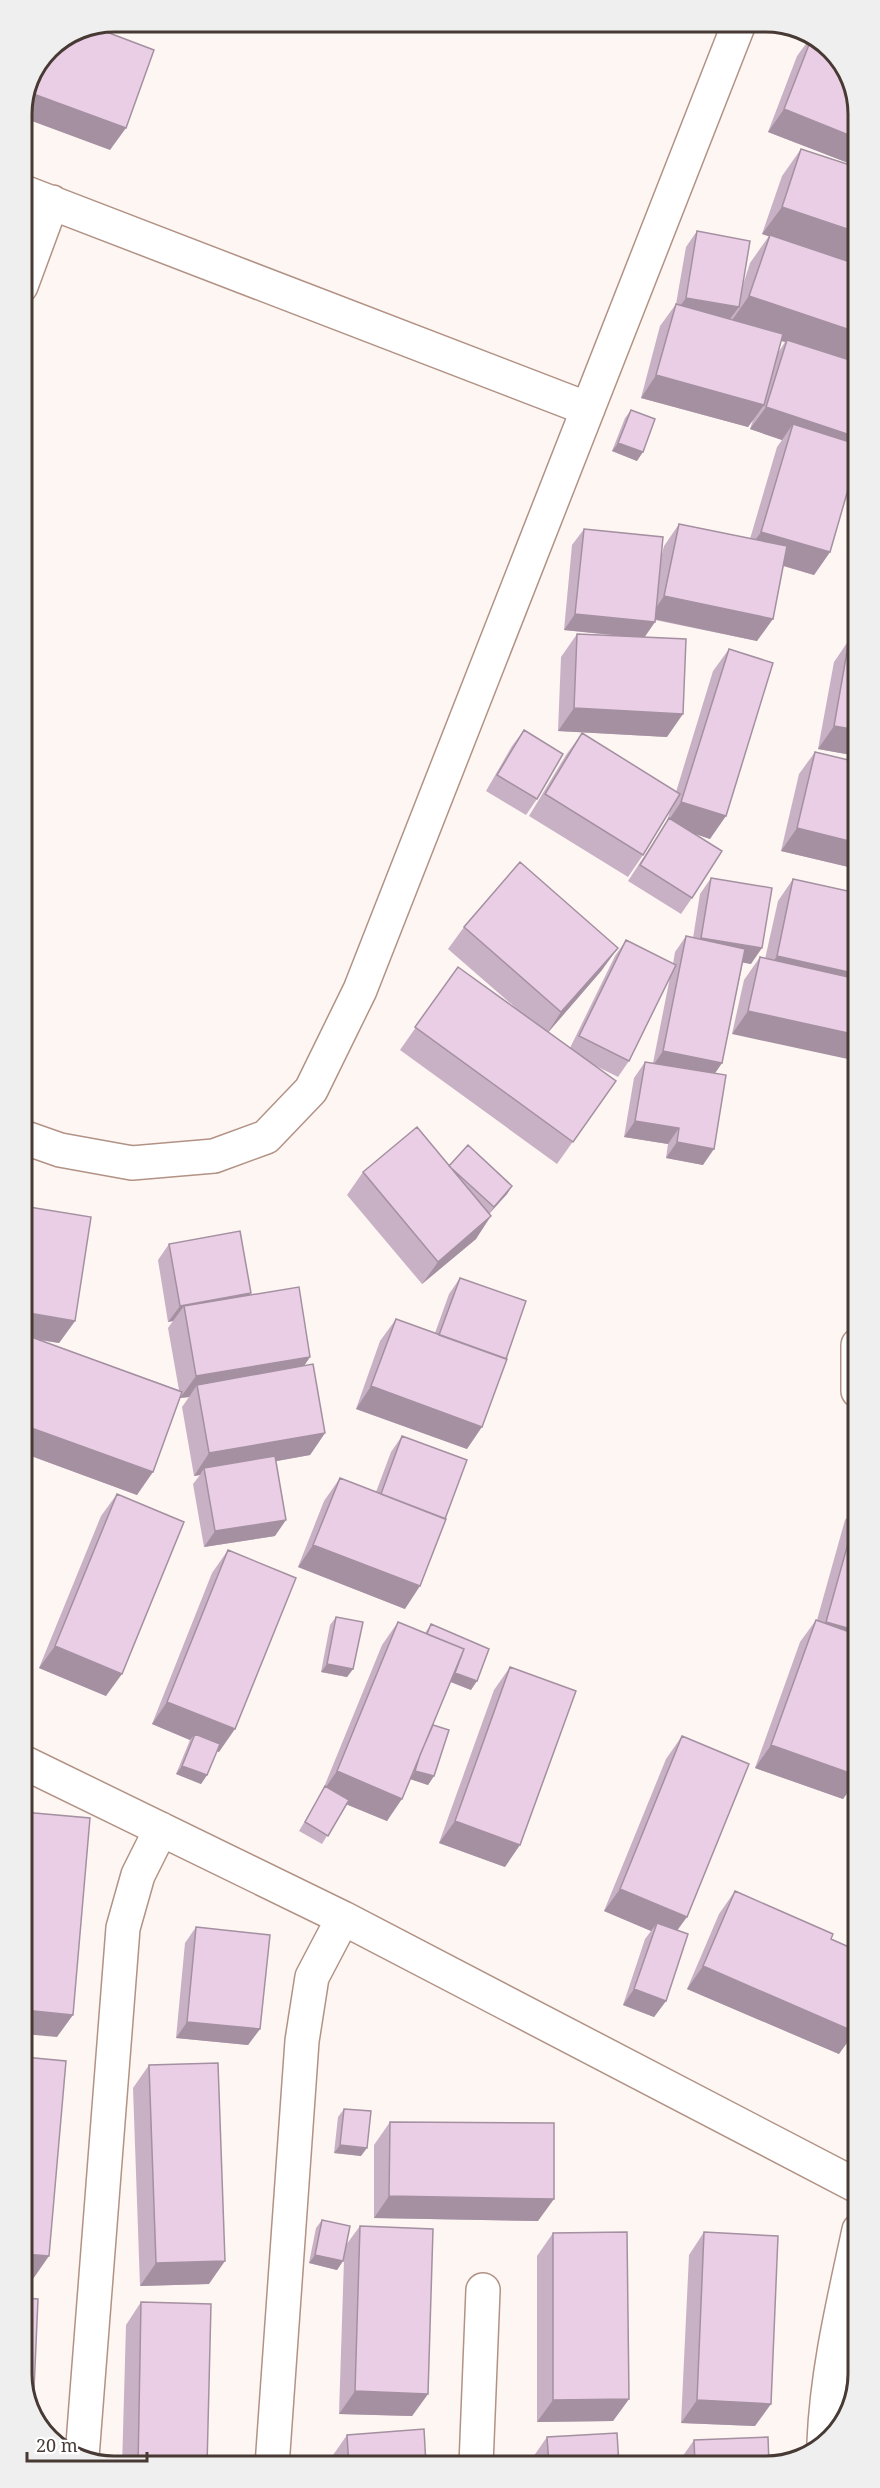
<svg xmlns="http://www.w3.org/2000/svg" width="880" height="2488" viewBox="0 0 880 2488" font-family="'Noto Serif',serif">
	<style>
		.lines { fill: none; stroke-linecap: round; stroke-linejoin: round }
		.minor-casing { stroke: #b29285; stroke-width: 36 }
		.minor { stroke: #fff; stroke-width: 33 }
		.wall { fill: #c9b1c5; fill-rule: evenodd }
		.shaded-wall { fill: #a490a0 }
		.building { fill: #eacee5; stroke: #a490a0; stroke-width: 1.5 }
		.rim { fill: none; stroke: #473933; stroke-width: 3 }
	</style>
	<rect width="100%" height="100%" fill="#fdf6f3"/>
	<g class="lines">
		<defs>
			<path id="minor" d="M21,191L588,409
				M21,286L52,202
				M23,1137L60,1150L132,1163L214,1156L266,1137L311,1090L360,990L740,21
				M858,1345V1391
				M23,1762L343,1918L859,2187
				M824,2442C827,2370 844,2300 859,2230
				M82,2457L123,1928L138,1875L161,1829
				M476,2465L483,2290
				M272,2466L302,2041L312,1977L343,1918"/>
		</defs>
		<use href="#minor" class="minor-casing"/>
		<use href="#minor" class="minor"/>
	</g>
	<path class="wall" d="M811,37L827,44L856,89V166L768,132L797,56Z
		M801,149L830,552L814,575L783,566L757,641L655,620V622L644,637L667,737L558,731L561,657L577,634L629,637L564,630L572,545L584,529L660,562L664,546L679,524L750,539L777,447L782,440L750,429L753,420L748,427L641,398L660,326L676,304L686,247L697,231L742,288L750,263L769,236L762,234L782,176ZM781,341L785,342L778,353Z
		M631,410L637,461L612,451L625,418Z
		M849,640L857,641V756L818,749L834,662Z
		M729,649L710,839L693,833L692,898L681,914L628,881L667,821L670,811L643,855L628,877L529,816L566,755L582,733L676,792L713,671Z
		M524,730L537,799L526,815L486,791L512,746Z
		M815,752L857,762V869L781,851L799,774Z
		M711,878L751,964L743,962L722,1063L715,1073L703,1165L666,1158L668,1144L624,1137L634,1078L645,1062L653,1063L670,977L629,1061L618,1077L592,1064L616,1081L557,1164L400,1050L458,967L518,1010L448,949L464,927L602,970L548,1032L570,1048L615,956L626,940L673,964L675,952L686,936L693,938L700,894Z
		M793,879L857,893L732,1034L744,980L760,957L765,959L778,901Z
		M449,1166L512,1186L507,1194L489,1214L476,1239L422,1284L347,1195L363,1172Z
		M23,1206L75,1321L59,1343L40,1340L179,1390L168,1328L173,1321L168,1322L158,1260L169,1244L250,1295L310,1357L304,1366L325,1433L310,1455L276,1461L275,1536L204,1547L193,1484L200,1475L194,1476L182,1407L189,1397L180,1398L137,1495L23,1453Z
		M460,1278L467,1449L356,1409L380,1341L396,1319L435,1333L449,1294Z
		M402,1436L405,1609L298,1567L324,1501L340,1478L376,1492L391,1452Z
		M117,1494L106,1696L39,1668L101,1516Z
		M858,1502V1778L843,1799L755,1768L800,1642L816,1620H817L845,1520Z
		M228,1550L219,1752L217,1751L207,1775L201,1784L176,1774L190,1740L152,1724L212,1573Z
		M336,1617L353,1669L347,1677L321,1672L330,1625Z
		M398,1622L425,1633L431,1624L471,1690L450,1682L433,1725L434,1776L428,1785L410,1779L387,1821L346,1804L322,1844L299,1831L322,1792L382,1645Z
		M510,1667L505,1867L439,1843L494,1690Z
		M682,1736L677,1930L666,2001L654,2017L623,2005L645,1939L651,1931L604,1911L666,1759Z
		M735,1891L831,1939L839,2054L687,1989L719,1914Z
		M196,1927L260,2029L248,2045L176,2038L185,1943Z
		M149,2065L209,2284L140,2286L133,2088Z
		M344,2109L361,2156L334,2153L338,2117Z
		M390,2122L538,2221L374,2218V2145Z
		M322,2220L346,2245L360,2226L428,2394L412,2416L339,2414L344,2259L343,2261L337,2270L309,2263L316,2228Z
		M704,2232L755,2426L681,2423L689,2255Z
		M553,2233L629,2399L613,2421L537,2422V2256Z
		M141,2302L207,2466L122,2467L126,2325Z
		M347,2435L426,2465L332,2466L331,2458Z
		M547,2437L619,2465H531V2460Z
		M694,2440L769,2464H650L653,2461L680,2460Z"/>
	<path class="shaded-wall" d="M148,21H192L183,33Z
		M28,92L126,128L110,150L21,117V108Z
		M784,109L856,138V166L768,132Z
		M782,207L856,232L855,266L762,234Z
		M749,296L856,332V366L787,340L785,342L730,323Z
		M686,298L739,307L727,323L674,314Z
		M656,375L764,405L748,427L641,398Z
		M766,407L856,437V454L793,424L782,440L750,429Z
		M618,443L643,452L637,461L612,451Z
		M761,532L830,552L814,575L745,554Z
		M664,596L773,619L757,641L649,618Z
		M575,614L655,622L644,638L564,630Z
		M574,708L683,714L667,737L558,731Z
		M834,726L857,730V756L818,749Z
		M681,802L726,816L710,839L666,824Z
		M797,828L857,843V869L781,851Z
		M701,938L762,948L751,964L690,954Z
		M618,948L602,970L546,1035L561,1012Z
		M777,956L857,974V1000L761,979Z
		M748,1011L857,1035V1061L732,1034Z
		M663,1051L722,1063L711,1079L652,1067Z
		M635,1121L679,1128L668,1144L624,1137Z
		M677,1142L714,1149L703,1165L666,1158Z
		M512,1186L507,1194L488,1215L494,1207Z
		M491,1216L476,1239L422,1284L438,1262Z
		M251,1293L239,1310L184,1306L173,1321L168,1322L180,1306Z
		M23,1312L75,1321L59,1343L23,1337Z
		M310,1357L295,1379L197,1385L189,1397L180,1398L196,1376Z
		M371,1386L482,1427L467,1449L356,1409Z
		M23,1425L153,1472L137,1495L23,1453Z
		M325,1433L310,1455L205,1474L204,1468L200,1475L194,1476L209,1453Z
		M286,1520L275,1536L204,1547L215,1531Z
		M313,1545L420,1586L405,1609L298,1567Z
		M826,1622L858,1631V1658L810,1644Z
		M55,1646L122,1674L106,1696L39,1668Z
		M327,1664L353,1669L347,1677L321,1672Z
		M455,1673L477,1681L471,1690L449,1681Z
		M167,1702L235,1729L219,1752L192,1741L195,1734L190,1740L152,1724Z
		M771,1745L858,1776V1778L843,1799L755,1768Z
		M182,1766L207,1775L201,1784L176,1774Z
		M337,1771L402,1799L387,1821L321,1794Z
		M415,1771L434,1776L428,1785L410,1779Z
		M455,1821L520,1845L505,1867L439,1843Z
		M620,1889L687,1917L671,1939L657,1923L651,1931L604,1911Z
		M703,1966L855,2032L839,2054L687,1989Z
		M634,1989L666,2001L654,2017L623,2005Z
		M24,2010L73,2015L57,2037L24,2034Z
		M187,2022L260,2029L248,2045L176,2038Z
		M340,2145L367,2148L361,2156L334,2153Z
		M389,2196L554,2199L538,2221L374,2218Z
		M24,2254L49,2256L33,2279L24,2278Z
		M315,2255L343,2261L337,2270L309,2263Z
		M225,2261L209,2284L140,2286L156,2263Z
		M355,2391L428,2394L412,2416L339,2414Z
		M629,2399L613,2421L537,2422L553,2400Z
		M697,2400L771,2404L755,2426L681,2423Z"/>
	<path class="building" d="M96,28L154,50L126,128L28,92L48,48Z
		M812,37L827,44L856,89V138L784,109Z
		M801,149L856,167V232L782,207Z
		M697,231L750,241L739,307L686,298Z
		M770,235L856,264V332L749,296Z
		M676,304L783,334L764,405L656,375Z
		M787,340L856,362V437L766,407Z
		M631,410L655,419L643,452L618,443Z
		M793,424L856,444V462L830,552L761,532Z
		M679,524L787,546L773,619L664,596Z
		M584,529L663,537L655,622L575,614Z
		M577,634L686,639L683,714L574,708Z
		M849,640L857,641V730L834,726Z
		M729,649L773,663L726,816L681,802Z
		M524,730L563,754L537,799L497,775Z
		M582,733L680,794L643,855L545,794Z
		M815,752L857,762V843L797,828Z
		M669,818L722,851L692,898L640,865Z
		M520,862L618,948L561,1012L464,927Z
		M711,878L772,888L762,948L701,938Z
		M793,879L857,893V974L777,956Z
		M686,936L745,949L722,1063L663,1051Z
		M626,940L676,965L629,1061L579,1036Z
		M760,957L857,979V1035L748,1011Z
		M458,967L616,1081L573,1142L415,1027Z
		M645,1062L726,1075L714,1149L677,1142L679,1128L635,1121Z
		M417,1127L491,1216L438,1262L363,1172Z
		M468,1145L512,1186L494,1207L449,1166Z
		M23,1206L91,1217L75,1321L23,1312Z
		M240,1231L251,1293L180,1306L169,1244Z
		M460,1278L526,1301L506,1359L439,1335Z
		M299,1287L310,1357L196,1376L184,1306Z
		M396,1319L507,1359L482,1427L371,1386Z
		M23,1334L182,1392L153,1472L23,1425Z
		M313,1364L325,1433L209,1453L197,1385Z
		M402,1436L467,1460L445,1519L381,1494Z
		M275,1456L286,1520L215,1531L204,1468Z
		M340,1478L446,1519L420,1586L313,1545Z
		M117,1494L184,1522L122,1674L55,1646Z
		M858,1508V1631L826,1622Z
		M228,1550L296,1578L235,1729L167,1702Z
		M336,1617L363,1622L353,1669L327,1664Z
		M816,1620L858,1635V1776L771,1745Z
		M398,1622L464,1649L402,1799L337,1771Z
		M431,1624L489,1649L477,1681L455,1673L464,1649L427,1634Z
		M510,1667L576,1691L520,1845L455,1821Z
		M433,1725L449,1730L434,1776L415,1771L420,1755Z
		M195,1734L220,1744L207,1775L182,1766Z
		M682,1736L749,1764L687,1917L620,1889Z
		M325,1786L349,1800L328,1836L305,1822Z
		M23,1812L90,1818L73,2015L24,2010Z
		M735,1891L833,1934L831,1939L858,1951V2023L855,2032L703,1966Z
		M657,1923L688,1934L666,2001L634,1989Z
		M196,1927L270,1935L260,2029L187,2022Z
		M24,2057L66,2061L49,2256L24,2254Z
		M218,2063L225,2261L156,2263L149,2065Z
		M344,2109L371,2111L367,2148L340,2145Z
		M390,2122L554,2123V2199L389,2196Z
		M322,2220L350,2226L343,2261L315,2255Z
		M360,2226L433,2229L428,2394L355,2391Z
		M627,2232L629,2399L553,2400V2233Z
		M704,2232L778,2236L771,2404L697,2400Z
		M24,2298L38,2299L33,2412L24,2399Z
		M141,2302L211,2304L207,2466L138,2467Z
		M424,2429L426,2465L349,2466L347,2435Z
		M617,2433L619,2465H549L547,2437Z
		M768,2437L769,2464H695L694,2440Z
		M681,2460V2464H653V2461Z"/>
	<path d="M0 0H880V2488H0ZM114 32H766A82 82 0 0 1 848 114V2374A82 82 0 0 1 766 2456H114A82 82 0 0 1 32 2374V114A82 82 0 0 1 114 32Z" fill="#f0efef" fill-rule="evenodd"/>
	<path class="rim" d="M114 32H766A82 82 0 0 1 848 114V2374A82 82 0 0 1 766 2456H114A82 82 0 0 1 32 2374V114A82 82 0 0 1 114 32Z"/>
	<path d="M27 2452v9h120v-9" fill="none" stroke="#473933" stroke-width="3"/>
	<text x="36" y="2452" font-size="18" fill="#473933" stroke="#ffffff" stroke-width="4.5" paint-order="stroke">20 m</text>
</svg>
